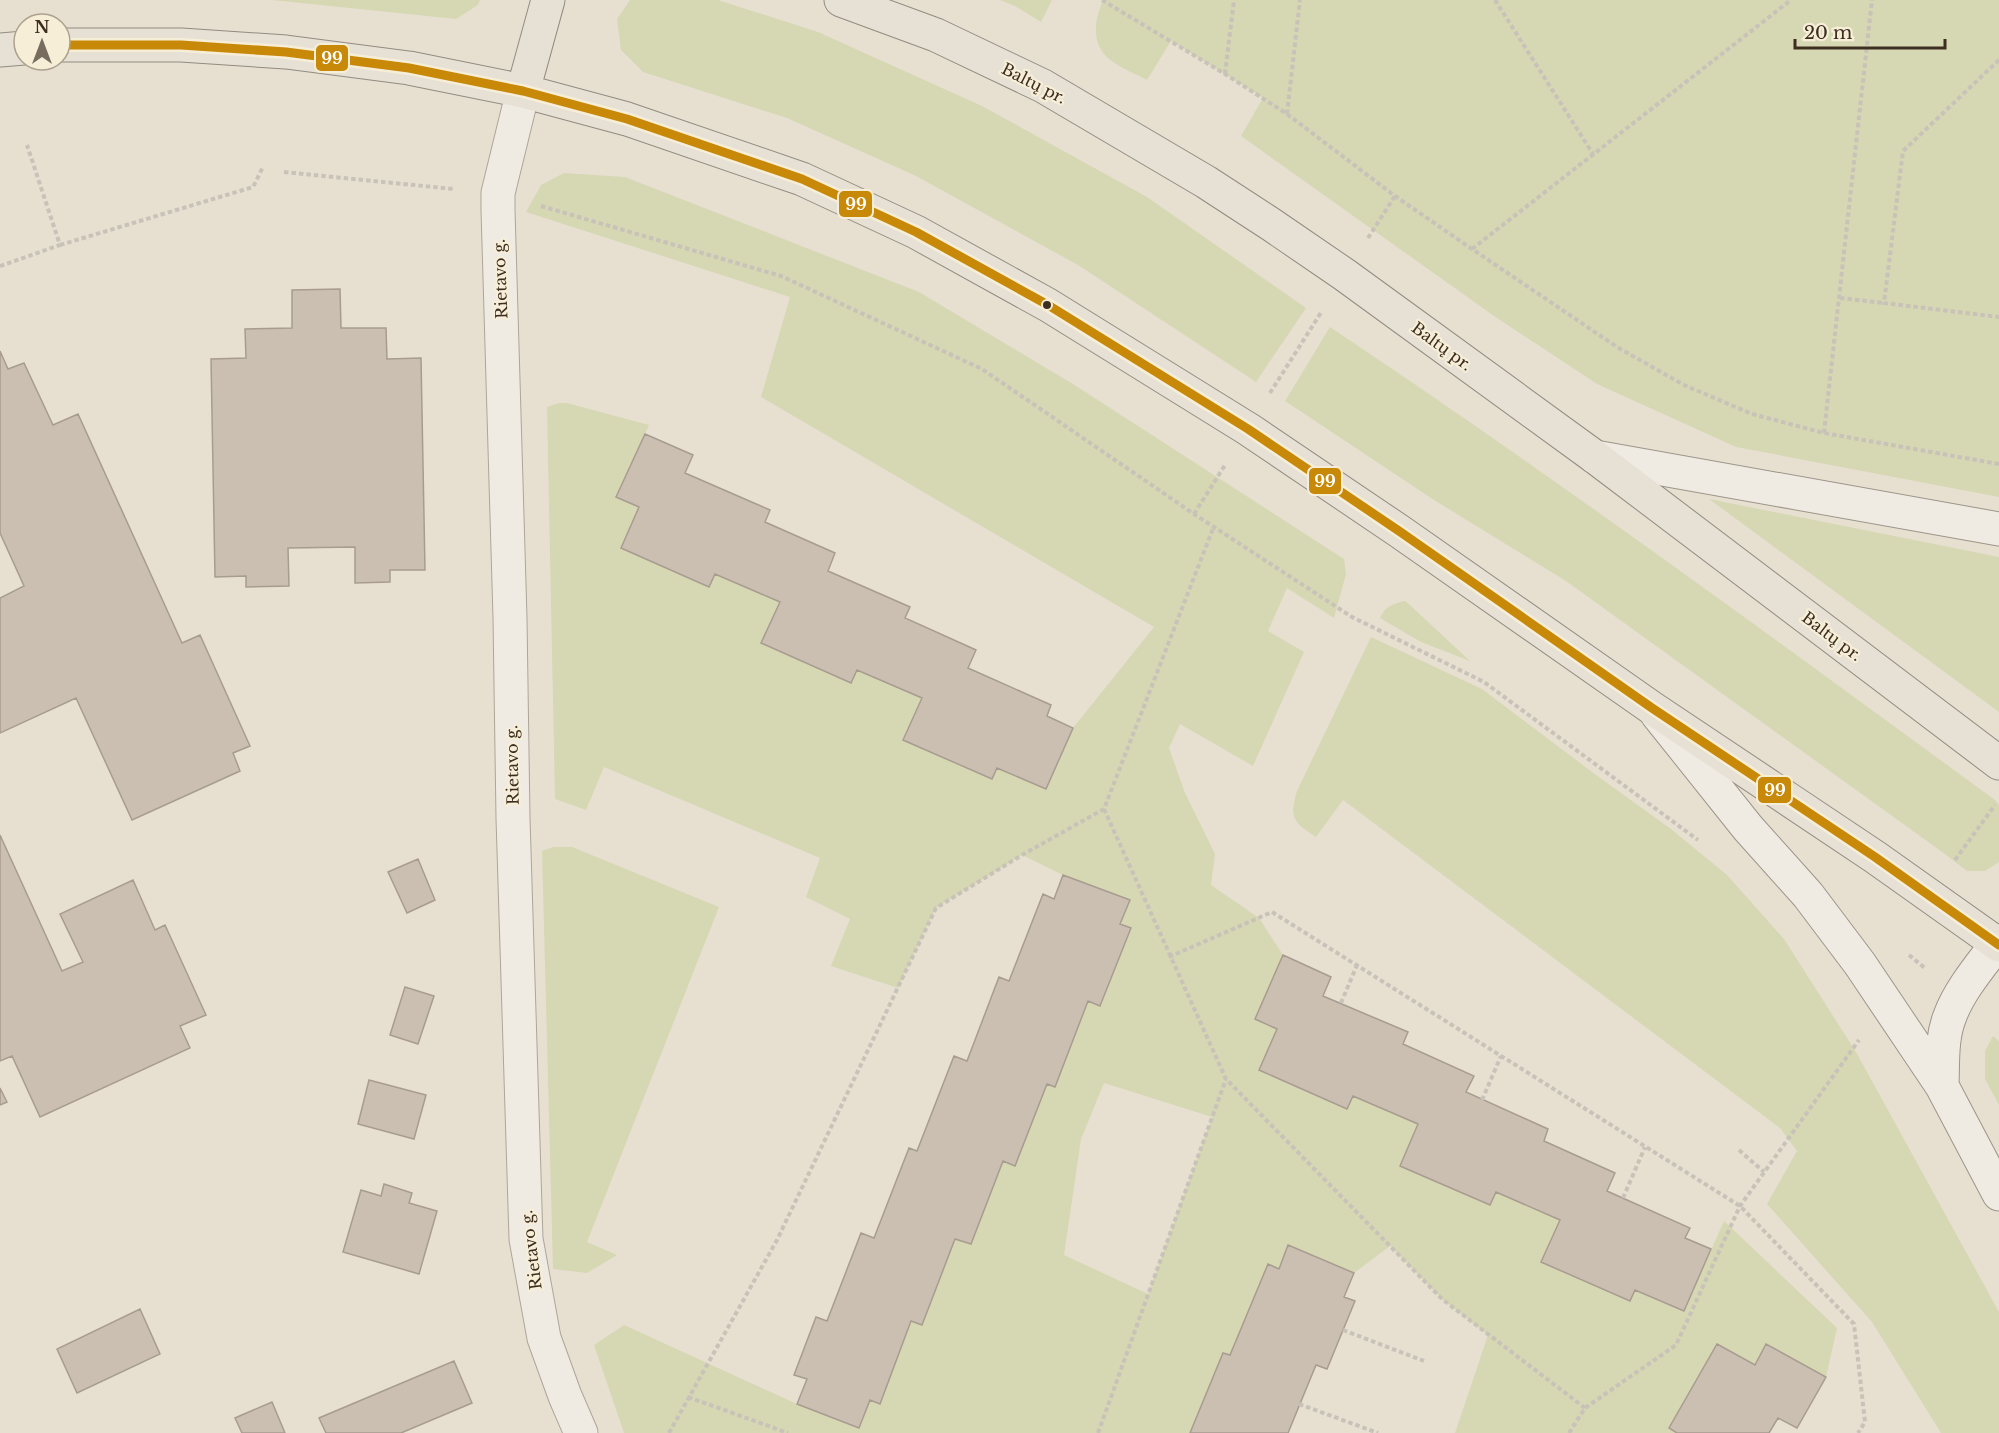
<svg xmlns="http://www.w3.org/2000/svg" width="1999" height="1433" viewBox="0 0 1999 1433" font-family="'Libre Baskerville',serif">
	<style>
		.green { fill: #d6d7b3; fill-rule: evenodd }
		.building { fill: #cbbfb2; stroke: #a89c90; stroke-width: 1.5 }
		.lines { fill: none; stroke-linecap: round; stroke-linejoin: round }
		.street-casing { stroke: #ada599; stroke-width: 35 }
		.secondary-casing { stroke: #9c958a; stroke-width: 35 }
		.primary-casing { stroke: #928b80; stroke-width: 35 }
		.path { stroke: #c8c2b9; stroke-width: 4; stroke-dasharray: 4.5 3; stroke-linecap: butt }
		.street { stroke: #efebe3; stroke-width: 33 }
		.secondary { stroke: #efebe3; stroke-width: 33 }
		.primary { stroke: #e6e1d4; stroke-width: 33 }
		.bus-1-casing { stroke: #f7eed8; stroke-width: 14 }
		.bus-1 { stroke: #c88808; stroke-width: 9 }
		.bus-dot { fill: #3d2e20; stroke: #f7eed8; stroke-width: 2 }
		.labels { text-anchor: middle; stroke-width: 4.5; stroke-linejoin: round; paint-order: stroke }
		.street-label { font-size: 16px; fill: #3d2e20; stroke: #f7eed8 }
		.line-badge { stroke: #f7eed8; stroke-width: 2 }
		.badge-label { font-size: 16px; text-anchor: middle; font-weight: bold; fill: #fff }
	</style>
	<rect width="100%" height="100%" fill="#e7e0d1"/>
	<path class="green" d="M272,0H480L478,5L456,19Z
		M630,0H718L818,32L982,106L1147,197L1306,308L1256,382L1078,265L916,176L787,118L643,72L621,50L617,19Z
		M1000,0H1052L1041,22L1015,6Z
		M1103,0H1999V497L1736,447L1597,384L1494,316L1241,136L1263,98L1171,41L1147,80C1123,67 1094,60 1096,27C1096,18 1100,8 1103,0Z
		M564,173L625,177L919,292L1073,384L1344,559L1346,574L1334,618L1287,588L1268,631L1304,652L1253,766L1180,724L1169,748L1185,793L1215,854L1211,885L1259,918L1283,955L1255,1019L1277,1029L1259,1070L1347,1109L1353,1096L1418,1124L1400,1166L1489,1205L1496,1192L1560,1220L1542,1262L1630,1301L1635,1290L1684,1311L1724,1221L1837,1328L1826,1377L1767,1344L1755,1365L1717,1344L1669,1428L1677,1433H1455L1488,1335L1442,1299L1390,1246L1354,1273L1289,1245L1279,1269L1268,1264L1230,1355L1223,1353L1190,1433H624L594,1345L624,1325L797,1404L860,1428L870,1400L880,1403L911,1321L922,1325L955,1239L971,1244L1003,1161L1015,1166L1047,1084L1055,1087L1088,1001L1101,1006L1131,928L1120,924L1130,901L1063,875L1022,855L936,908L898,988L831,966L850,919L806,897L820,858L604,767L586,810L555,799L547,407L559,403H567L649,425L616,497L639,507L621,548L709,587L715,574L780,602L762,643L851,683L857,670L922,698L903,740L991,779L997,768L1046,789L1073,728L1154,627L761,397L790,297L526,212L541,185ZM1104,1083L1212,1117L1148,1294L1064,1255L1081,1139Z
		M1330,327C1556,478 1775,639 1995,800L1999,805V862L1985,871H1967L1938,849L1566,581L1434,500L1285,401Z
		M1709,499L1999,557V712Z
		M1405,601L1411,606L1470,661L1421,642L1380,618C1385,606 1393,604 1405,601Z
		M1371,637L1482,689L1596,775L1671,829L1727,875L1784,939L1856,1052L1999,1312V1433H1941L1872,1322L1767,1204L1797,1151L1780,1128L1343,800L1316,837C1293,822 1289,818 1297,791Z
		M554,847H572L719,907L587,1242L617,1255L587,1273L553,1269L542,851Z
		M1993,1036L1999,1041V1105L1985,1079V1051Z"/>
	<path class="building" d="M340,289L341,328H386L387,359L421,358L425,570H390V582L355,583V547L288,548L289,586L246,587V576L215,577L211,359L246,358L245,329L292,328V290Z
		M0,351L8,369L24,363L53,425L78,414L182,643L200,635L250,746L233,753L240,771L132,820L76,698L0,733V598L24,586L0,533Z
		M645,434L693,455L685,473L770,510L765,522L835,553L828,571L910,607L905,618L976,650L968,668L1051,705L1047,716L1073,728L1046,789L997,768L992,779L903,740L922,698L857,670L851,683L761,643L780,602L715,574L709,587L621,548L639,507L616,497Z
		M0,835L62,971L83,962L60,914L133,880L155,930L165,925L206,1015L180,1026L190,1048L40,1117L12,1056L0,1061Z
		M418,859L435,900L407,913L388,872Z
		M1063,875L1130,900L1120,924L1131,928L1100,1006L1088,1001L1055,1087L1047,1084L1015,1166L1003,1161L971,1244L955,1239L922,1325L911,1321L880,1404L870,1400L859,1428L797,1404L807,1379L794,1375L816,1317L827,1321L861,1233L874,1238L909,1148L917,1151L954,1056L967,1061L999,977L1009,981L1043,894L1054,899Z
		M1283,955L1331,977L1323,996L1408,1032L1403,1044L1474,1076L1466,1092L1548,1129L1544,1141L1615,1173L1607,1191L1690,1228L1685,1238L1711,1249L1684,1311L1635,1290L1630,1301L1541,1262L1560,1220L1496,1192L1490,1205L1400,1166L1418,1124L1353,1096L1347,1109L1259,1070L1277,1029L1255,1019Z
		M405,987L434,996L418,1044L390,1035Z
		M369,1080L426,1095L414,1139L358,1124Z
		M0,1088L7,1102L0,1105Z
		M384,1184L412,1193L409,1203L437,1211L419,1274L343,1252L361,1190L381,1196Z
		M1288,1245L1354,1273L1344,1297L1355,1301L1327,1369L1316,1365L1288,1433H1190L1223,1353L1230,1355L1268,1264L1279,1269Z
		M140,1309L160,1354L77,1393L57,1349Z
		M1717,1344L1755,1365L1766,1344L1826,1377L1797,1428L1778,1418L1769,1433H1677L1669,1428Z
		M454,1361L472,1403L401,1433H326L319,1418Z
		M272,1402L285,1433H242L235,1418Z"/>
	<g class="lines">
		<defs>
			<path id="street" d="M523,91L498,193V210L510,618L513,818L526,1239L544,1338L565,1396L581,1433"/>
			<path id="secondary" d="M1595,457L1999,529
				M1657,714L1748,828L1808,895L1860,964L1942,1086L1999,1194
				M1942,1086C1943,1063 1941,1038 1950,1016C1960,989 1982,964 1999,941"/>
			<path id="primary" d="M841,0L936,35L1043,86L1206,182L1272,225L1345,275L1595,457L1999,763
				M60,45H181L286,52L409,68L523,91L627,119L802,179L916,232L1048,305L1248,429L1399,531L1652,708L1875,857L1999,945
				M0,50L24,48
				M523,91L548,0"/>
		</defs>
		<use href="#street" class="street-casing"/>
		<use href="#secondary" class="secondary-casing"/>
		<use href="#primary" class="primary-casing"/>
		<path class="path" d="M1102,0L1225,74L1287,114L1395,196L1472,249L1617,347L1684,385L1752,414L1824,433L1999,464
			M1495,0L1593,154
			M1999,60L1903,151L1884,303L1999,317
			M1225,74L1234,0
			M1287,114L1300,0
			M284,172L454,189
			M541,206L781,276L982,369L1194,514L1352,617L1484,682L1698,840
			M1368,238L1395,196
			M60,245L253,187L263,167
			M1472,249L1791,0
			M0,266L60,245L27,145
			M1840,298L1884,303
			M1270,393L1322,311
			M1824,433L1872,0
			M1194,514L1225,465
			M1104,809L1226,1079L1442,1299L1585,1408
			M1955,860L1995,805
			M1909,955L1926,969
			M1169,957L1272,912L1740,1206L1854,1324L1865,1422L1858,1433
			M1341,1003L1357,965
			M1482,1100L1501,1056
			M1739,1150L1764,1172
			M1623,1198L1645,1147
			M1343,1330L1424,1361
			M688,1397L788,1433
			M1299,1404L1378,1433
			M669,1433L777,1240L936,908L1022,855L1104,809L1214,526
			M1098,1433L1226,1079
			M1569,1433L1585,1408L1676,1345L1740,1206L1859,1040"/>
		<use href="#street" class="street"/>
		<use href="#secondary" class="secondary"/>
		<use href="#primary" class="primary"/>
		<defs>
			<path id="bus-1" d="M60,45H181L286,52L409,68L523,91L627,119L802,179L916,232L1048,305L1248,429L1399,531L1652,708L1875,857L1999,945"/>
		</defs>
		<use href="#bus-1" class="bus-1-casing"/>
		<use href="#bus-1" class="bus-1"/>
	</g>
	<circle class="bus-dot" cx="1047" cy="305" r="5"/>
	<g class="labels">
		<g class="street-label">
			<text transform="translate(1034 83) rotate(27)" y="6">Baltų pr.</text>
			<text transform="translate(500 279) rotate(-92)" y="6">Rietavo g.</text>
			<text transform="translate(1442 346) rotate(36)" y="6">Baltų pr.</text>
			<text transform="translate(1832 636) rotate(37)" y="6">Baltų pr.</text>
			<text transform="translate(512 765) rotate(-91)" y="6">Rietavo g.</text>
			<text transform="translate(531 1250) rotate(-97)" y="6">Rietavo g.</text>
		</g>
	</g>
	<g class="line-badge">
		<rect x="315" y="44" width="34" height="28" rx="6" fill="#c88808"/>
		<rect x="838" y="190" width="35" height="28" rx="6" fill="#c88808"/>
		<rect x="1308" y="467" width="34" height="28" rx="6" fill="#c88808"/>
		<rect x="1757" y="776" width="35" height="28" rx="6" fill="#c88808"/>
	</g>
	<g class="badge-label">
		<text x="332" y="64">99</text>
		<text x="856" y="210">99</text>
		<text x="1325" y="487">99</text>
		<text x="1775" y="796">99</text>
	</g>
	<g transform="translate(42 42)"><circle r="28" fill="#f7eed8" stroke="#ada18e" stroke-width="1.5"/>
	<path d="M0-4.5L10 22L0 15L-10 22Z" fill="#786c5e"/>
	<text y="-9" font-size="16" font-weight="bold" text-anchor="middle" fill="#3d2e20">N</text>
	</g>
	<path d="M1795 39v9h150v-9" fill="none" stroke="#3d2e20" stroke-width="3"/>
	<text x="1804" y="39" font-size="18" fill="#3d2e20" stroke="#f7eed8" stroke-width="4.5" paint-order="stroke">20 m</text>
</svg>
